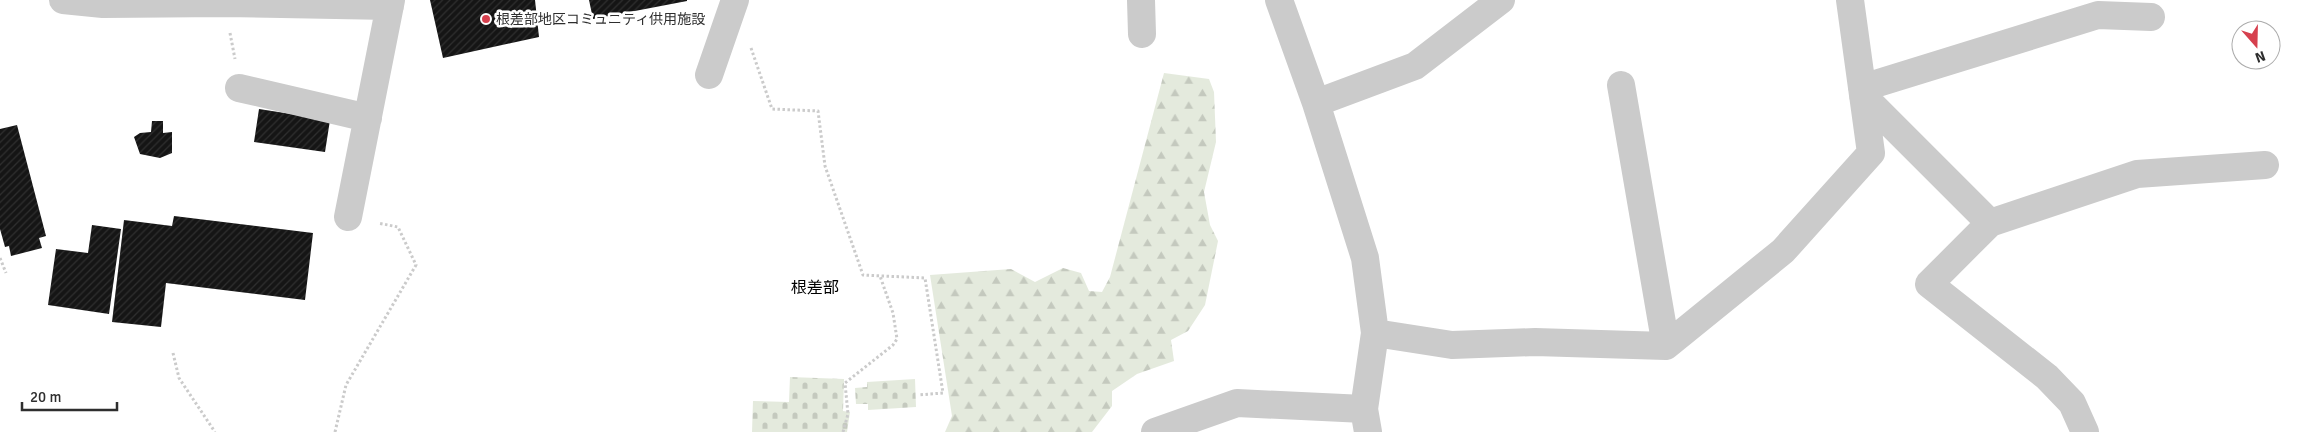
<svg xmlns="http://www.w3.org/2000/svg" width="2301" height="432" viewBox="0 0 2301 432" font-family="Signika,'Noto Sans JP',sans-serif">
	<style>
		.forest { fill: url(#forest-firs) }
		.cemetery { fill: url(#cemetery-stones) }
		.building { fill: url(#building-hatch) }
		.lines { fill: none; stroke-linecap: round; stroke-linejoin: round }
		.path { stroke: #cbcbcb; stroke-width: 3; stroke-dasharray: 2.5 2.5; stroke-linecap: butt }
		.minor { stroke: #cbcbcb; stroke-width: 28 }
		.poi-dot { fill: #d6404e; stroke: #fff; stroke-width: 2 }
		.labels { text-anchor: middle; stroke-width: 5; stroke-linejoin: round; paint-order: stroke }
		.poi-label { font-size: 14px; fill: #2e2e2e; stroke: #fff; text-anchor: start }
		.quarter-label { font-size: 16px; fill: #000; stroke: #fff }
	</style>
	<defs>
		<pattern id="forest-firs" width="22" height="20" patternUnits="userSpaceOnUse" patternTransform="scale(1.25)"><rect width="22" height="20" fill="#e4eadd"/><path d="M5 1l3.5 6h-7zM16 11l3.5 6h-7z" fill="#c4c9be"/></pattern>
		<pattern id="cemetery-stones" width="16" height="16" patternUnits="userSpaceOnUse" patternTransform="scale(1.25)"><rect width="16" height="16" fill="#e4eadd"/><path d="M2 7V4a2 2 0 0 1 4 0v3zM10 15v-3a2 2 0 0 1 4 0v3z" fill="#c4c9be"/></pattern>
		<pattern id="building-hatch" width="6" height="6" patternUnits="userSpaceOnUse" patternTransform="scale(1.25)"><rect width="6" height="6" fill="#151515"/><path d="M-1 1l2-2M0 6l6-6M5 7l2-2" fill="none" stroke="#2f2f2f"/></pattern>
	</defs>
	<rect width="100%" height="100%" fill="#fff"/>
	<path class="forest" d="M1164,73L1209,79L1214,92L1216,142L1204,192L1210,225L1218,241L1205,305L1188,331L1171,340L1174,361L1137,374L1112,391V406L1092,432H945L952,416L930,275L1011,269L1035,282L1063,268L1081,273L1089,291L1102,292L1110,277Z"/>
	<path class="cemetery" d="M790,377L844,379L843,411L850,412L847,432H752L753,401L789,402Z
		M915,379L916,407L868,410V404H856L855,388L867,387V382Z"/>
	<path class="building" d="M430,0H535L539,37L443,58Z
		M589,0H687V1L593,19Z
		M259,109L330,120L325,152L254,142Z
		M152,121H163V133L172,132V153L160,158L140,154L134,137L140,133L151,132Z
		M17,125L46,236L39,238L42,248L11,256L9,246L5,247L0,229V129Z
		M174,216L313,233L305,300L166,283L161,327L112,322L124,220L172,226Z
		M92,225L121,229L109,314L48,305L56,249L88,253Z"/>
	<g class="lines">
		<path class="path" d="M230,33L235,59
			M751,48L772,109L818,111L825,166L863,275L925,278L943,393L918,395
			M0,258L6,273
			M173,353L179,378L215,432
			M335,432L346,385L416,265L398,227L378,223
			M843,432L848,414L845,383L893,345L897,339L893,313L880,276"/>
		<path class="minor" d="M63,0L103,4L225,3L390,6
			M1141,0L1142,34
			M1279,0L1316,103L1365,258L1375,333L1364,409L1368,432
			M709,75L735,0
			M1621,85L1666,346
			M239,88L368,118
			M1862,88L2098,15L2151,17
			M1863,96L1990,223
			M1316,103L1415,66L1501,0
			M348,217L391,0
			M1375,333L1452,345L1535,342L1666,346L1783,251L1871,153L1850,0
			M1155,432L1237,403L1364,409
			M2085,432L2072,403L2047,377L1929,284L1990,223L2137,174L2265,165"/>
	</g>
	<circle class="poi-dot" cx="486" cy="19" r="5"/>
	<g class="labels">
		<g class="poi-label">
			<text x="496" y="24">根差部地区コミュニティ供用施設</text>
		</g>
		<g class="quarter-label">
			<text x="815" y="293">根差部</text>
		</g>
	</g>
	<g transform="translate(2256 45) rotate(160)"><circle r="24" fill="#ffffff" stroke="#ababab"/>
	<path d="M0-4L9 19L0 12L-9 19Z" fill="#d6404e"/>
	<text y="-8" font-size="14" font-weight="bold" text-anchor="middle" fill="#2e2e2e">N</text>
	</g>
	<path d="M22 402v8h95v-8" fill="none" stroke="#2e2e2e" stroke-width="2.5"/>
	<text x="30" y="402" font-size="15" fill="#2e2e2e" stroke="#ffffff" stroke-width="4" paint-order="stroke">20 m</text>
</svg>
